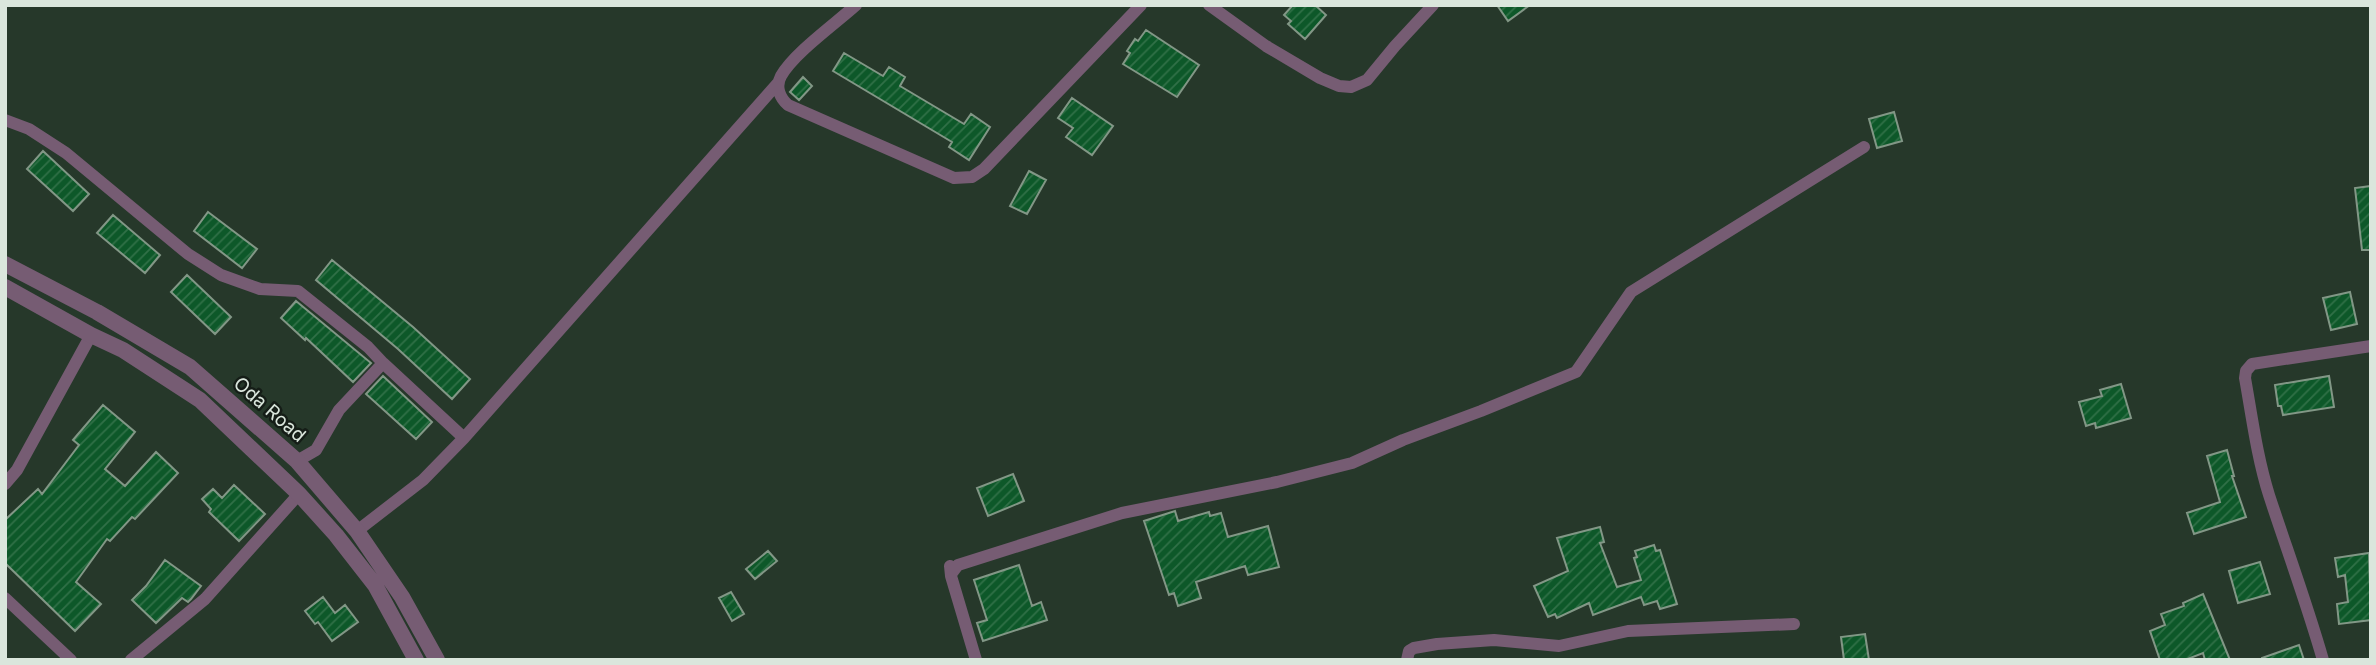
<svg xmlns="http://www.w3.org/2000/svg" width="2376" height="665" viewBox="0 0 2376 665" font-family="Inter,sans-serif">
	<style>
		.building { fill: url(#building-hatch); stroke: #829786; stroke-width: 2 }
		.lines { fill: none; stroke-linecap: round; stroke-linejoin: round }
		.minor { stroke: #765c73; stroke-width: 12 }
		.tertiary { stroke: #765c73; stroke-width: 16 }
		.labels { text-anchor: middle; stroke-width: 5; stroke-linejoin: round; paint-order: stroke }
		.street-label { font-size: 19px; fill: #dae6dc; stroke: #151d17 }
	</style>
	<defs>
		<pattern id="building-hatch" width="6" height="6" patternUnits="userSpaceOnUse" patternTransform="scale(1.75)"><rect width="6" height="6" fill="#0d5829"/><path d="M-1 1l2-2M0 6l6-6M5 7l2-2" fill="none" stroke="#307047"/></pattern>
	</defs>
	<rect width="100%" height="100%" fill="#26382a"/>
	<path class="building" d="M1293,5H1315L1326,15L1305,39L1288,24L1291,21L1284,15Z
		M1497,5H1530L1508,21Z
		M1146,30L1199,65L1177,97L1123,64L1130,53L1127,51L1135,39L1138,41Z
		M844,53L883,76L889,67L905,77L900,86L964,124L971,114L990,127L969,160L949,147L952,142L833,71Z
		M803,77L812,86L799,100L790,92Z
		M1072,98L1113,126L1092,155L1066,137L1073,128L1058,118Z
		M1894,112L1902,141L1877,148L1869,119Z
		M43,151L89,194L73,211L27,169Z
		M1029,171L1046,180L1027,214L1010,206Z
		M2371,186V250H2362L2355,188Z
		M208,212L257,249L242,268L194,231Z
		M113,215L160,255L145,273L97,233Z
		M332,260L413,327L470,379L452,399L398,349L316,280Z
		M187,275L231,317L215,334L171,292Z
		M2350,292L2357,324L2331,330L2323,298Z
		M296,301L371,363L353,382L306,338L305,340L281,318Z
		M383,376L432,422L416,439L366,394Z
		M2329,376L2334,407L2283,415L2281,406H2278L2275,385Z
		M2121,384L2131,418L2096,428L2095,423L2086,426L2079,402L2102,396L2100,390Z
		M103,405L135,432L105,469L125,486L156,452L178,473L135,519L132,517L110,541L107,539L76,582L101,604L75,631L5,563V520L38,489L42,494L79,445L73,440Z
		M2227,450L2234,476H2232L2246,517L2194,534L2187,513L2220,502L2207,456Z
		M1013,474L1024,501L988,516L977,488Z
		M234,485L265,514L239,541L209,512L211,509L202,499L213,489L222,498Z
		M1175,511L1178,521L1209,512L1210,516L1221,513L1228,537L1268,526L1279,567L1248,575L1245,566L1196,582L1201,598L1178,606L1174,593L1169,595L1144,521Z
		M1600,527L1604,542L1600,543L1617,587L1641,580L1634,558L1637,557L1635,551L1654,545L1656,551L1660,550L1677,604L1660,609L1657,601L1644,605L1641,597L1593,615L1589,603L1557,618L1555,614L1548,617L1534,586L1568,571L1557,538Z
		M768,551L777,561L755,579L746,569Z
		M2369,553L2371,620L2339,624L2337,604L2348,602L2345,575L2338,577L2335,558Z
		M165,560L201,586L191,599L188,602L182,598L156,623L132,600L146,586Z
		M2260,562L2270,594L2238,603L2229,571Z
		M1019,565L1032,606L1041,602L1047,620L983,641L977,623L987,620L974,580Z
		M731,592L744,614L732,621L719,598Z
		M2203,594L2230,660H2205L2203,653L2185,660H2160L2150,631L2165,625L2161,614L2184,606L2183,603Z
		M323,597L335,613L345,605L358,622L332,641L318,622L315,624L305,611Z
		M1865,634L1869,660H1844L1841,637Z
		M2299,645L2304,660H2262V658Z"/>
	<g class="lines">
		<path class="minor" d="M856,5C835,24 794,53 781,76C775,87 780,98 788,105L954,178L972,177L984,169L1141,5
			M1209,5L1266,46L1320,78L1339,86L1351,87L1367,80L1395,46L1433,5
			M5,120L29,129L66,153L188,254L221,275L260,289L298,291L368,347L383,363L464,438
			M297,461L316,450L339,410L383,363
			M5,484L17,470L91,335
			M357,531L423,480L464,438L778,83
			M950,566L951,576L976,660
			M952,573L958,565L1122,513L1277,482L1352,463L1403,440L1481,411L1576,372L1631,292L1864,147
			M5,598L71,660
			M131,660L205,599L299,494
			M1407,660L1409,651L1414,648L1437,644L1494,640L1559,646L1628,631L1794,624
			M2323,660C2307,604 2287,550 2269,495C2257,457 2252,417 2245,378L2246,371L2252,364L2371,346"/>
		<path class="tertiary" d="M5,264L97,312L190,367L297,461L357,531L402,597L437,660
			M5,287L91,335L123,350L200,400L299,494L336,535L375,585L416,660"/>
	</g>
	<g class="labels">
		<g class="street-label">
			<text transform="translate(270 409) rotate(41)" y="7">Oda Road</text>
		</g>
	</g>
	<rect width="2376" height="665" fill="none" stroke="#dae6dc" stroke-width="14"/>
</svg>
